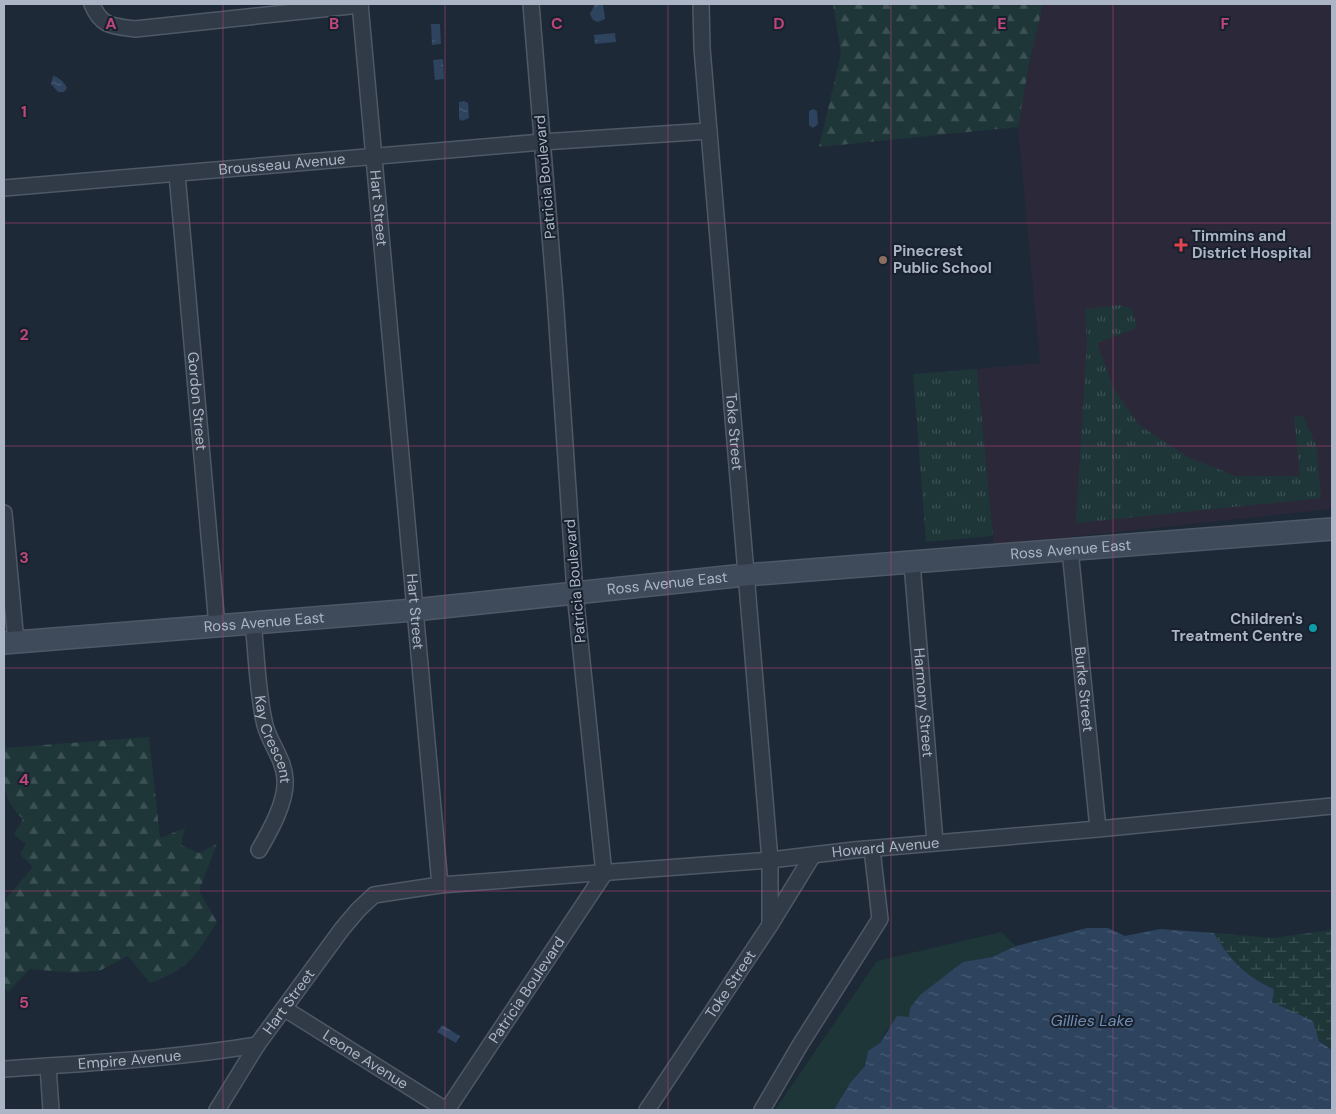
<svg xmlns="http://www.w3.org/2000/svg" width="1336" height="1114" viewBox="0 0 1336 1114" font-family="'DM Sans',sans-serif">
	<style>
		.medical { fill: #2b2939 }
		.grass { fill: url(#grass-tufts) }
		.forest { fill: url(#forest-firs) }
		.wetland { fill: url(#wetland-marsh) }
		.park { fill: #1f3639 }
		.water { fill: url(#water-ripples) }
		.lines { fill: none; stroke-linecap: round; stroke-linejoin: round }
		.minor-casing { stroke: #4f5866; stroke-width: 18 }
		.secondary-casing { stroke: #4f5866; stroke-width: 24 }
		.minor { stroke: #313b48; stroke-width: 15 }
		.secondary { stroke: #3f4a5b; stroke-width: 21 }
		.grid { fill: none; stroke: #bb477b; stroke-width: 1; stroke-opacity: 0.55 }
		.health-dot { fill: #e0444e; stroke: #17202c; stroke-width: 2 }
		.education-dot { fill: #8d6e63; stroke: #17202c; stroke-width: 2 }
		.culture-dot { fill: #0f9aa8; stroke: #17202c; stroke-width: 2 }
		.labels { text-anchor: middle; stroke-width: 4; stroke-linejoin: round; paint-order: stroke }
		.street-label { font-size: 15px; fill: #abb5c5; stroke: #17202c }
		.poi-label { font-size: 15px; font-weight: bold; fill: #abb5c5; stroke: #17202c; text-anchor: start }
		.water-label { font-size: 16px; font-style: italic; fill: #708db1; stroke: #17202c }
		.grid-label { font-size: 16px; text-anchor: middle; font-weight: bold; fill: #bb477b; stroke: #17202c; stroke-width: 4; stroke-linejoin: round; paint-order: stroke }
	</style>
	<defs>
		<pattern id="grass-tufts" width="24" height="20" patternUnits="userSpaceOnUse" patternTransform="scale(1.25)"><rect width="24" height="20" fill="#1f3639"/><path d="M3 7l-1-3M5 7V3M7 7l1-3M15 17l-1-3M17 17v-4M19 17l1-3" fill="none" stroke="#3d5154"/></pattern>
		<pattern id="forest-firs" width="22" height="20" patternUnits="userSpaceOnUse" patternTransform="scale(1.25)"><rect width="22" height="20" fill="#1f3639"/><path d="M5 1l3.5 6h-7zM16 11l3.5 6h-7z" fill="#3d5154"/></pattern>
		<pattern id="wetland-marsh" width="20" height="14" patternUnits="userSpaceOnUse" patternTransform="scale(1.25)"><rect width="20" height="14" fill="#1f3639"/><path d="M1 5h8M5 5V1M11 12h8M15 12V8" fill="none" stroke="#3d5154"/></pattern>
		<pattern id="water-ripples" width="26" height="14" patternUnits="userSpaceOnUse" patternTransform="scale(1.25)"><rect width="26" height="14" fill="#2d435e"/><path d="M2 4q2-2 4 0t4 0M15 11q2-2 4 0t4 0" fill="none" stroke="#495c74"/></pattern>
	</defs>
	<rect width="100%" height="100%" fill="#1d2937"/>
	<path class="medical" d="M1043,4H1332V509L994,545L977,369L1040,363L1018,127L1029,65Z"/>
	<path class="grass" d="M1120,305L1132,309L1137,328L1097,343L1113,387L1139,425L1190,458L1236,476H1300L1294,416H1303L1316,445L1321,498L1076,523L1087,341L1085,309Z
		M977,369L993,536L926,542L913,374Z"/>
	<path class="forest" d="M833,4H1043L1029,65L1018,127L819,147L841,54Z
		M149,737L160,838L185,828L181,845L199,853L217,844L199,891L217,922C195,957 189,969 150,983L128,956L101,970L75,973L30,969L8,992L4,986V901L33,867L20,854L26,844L14,834L23,819C0,798 4,779 4,748Z"/>
	<path class="wetland" d="M1332,930V1050C1310,1036 1296,1013 1272,1002L1274,989C1246,977 1229,959 1214,933L1272,938Z"/>
	<path class="park" d="M1001,932L1016,946L992,957L963,962L909,1017L886,1030L880,1043L868,1051L865,1066L850,1083L834,1110H775L877,961Z"/>
	<path class="water" d="M595,4H603L605,19L598,22L593,20L590,14Z
		M440,24L441,44L432,45L431,24Z
		M615,33L616,42L595,44L594,35Z
		M443,59L444,79L435,80L433,60Z
		M53,76C59,77 64,82 67,88L64,92H58L51,84Z
		M464,101L468,103L469,118L462,121L459,119V102Z
		M813,109L817,111L818,124L813,128L809,125V111Z
		M1087,928H1108L1125,936L1160,929L1214,933C1229,959 1246,977 1274,989L1272,1002L1313,1021L1319,1041L1332,1050V1110H834L850,1083L865,1066L868,1051L880,1043L897,1016L909,1017L910,1008L920,995L963,962L992,957L1016,946Z
		M442,1025L460,1036L456,1043L437,1032Z"/>
	<g class="lines">
		<defs>
			<g id="minor">
				<path d="M92,4C101,27 113,26 135,29L360,5"/>
				<path id="s1" d="M360,4L440,885"/>
				<path id="s2" d="M701,4L702,48L770,860V925"/>
				<path id="s3" d="M177,174L217,626"/>
				<path id="s4" d="M4,188L542,142L709,131"/>
				<path d="M4,513L16,642"/>
				<path id="s5" d="M1070,550L1098,829"/>
				<path id="s6" d="M912,563L935,842"/>
				<path id="s7" d="M253,623C257,657 257,692 265,725C270,744 284,759 285,779C287,801 270,831 259,850"/>
				<path id="s8" d="M285,1009L446,1110"/>
				<path d="M48,1066L51,1110"/>
				<path id="s9" d="M4,1069C88,1063 173,1059 257,1045"/>
				<path id="s10" d="M217,1110L257,1045L342,929L358,910L374,895L440,885L770,860L854,850L1098,829L1332,806"/>
				<path id="s11" d="M447,1110L604,874L575,593L555,296L531,4"/>
				<path id="s12" d="M647,1110L770,925L813,855"/>
				<path d="M762,1110L800,1045L880,919L872,849"/>
			</g>
			<g id="secondary">
				<path id="s13" d="M4,643L414,610L745,575L1332,529"/>
			</g>
		</defs>
		<use href="#minor" class="minor-casing"/>
		<use href="#secondary" class="secondary-casing"/>
		<use href="#minor" class="minor"/>
		<use href="#secondary" class="secondary"/>
	</g>
	<path class="grid" d="M223,4V1110M445,4V1110M668,4V1110M891,4V1110M1113,4V1110M4,223H1332M4,446H1332M4,668H1332M4,891H1332"/>
	<path class="health-dot" d="M1178.5 237.5h5v5h5v5h-5v5h-5v-5h-5v-5h5z"/>
	<circle class="education-dot" cx="883" cy="260" r="5"/>
	<circle class="culture-dot" cx="1313" cy="628" r="5"/>
	<g class="labels">
		<g class="street-label">
			<text dy="5" stroke="none"><textPath href="#s4" startOffset="279">Brousseau Avenue</textPath></text>
			<text transform="translate(545 177) rotate(-95)" y="5">Patricia Boulevard</text>
			<text dy="5" stroke="none"><textPath href="#s1" startOffset="205">Hart Street</textPath></text>
			<text dy="5" stroke="none"><textPath href="#s3" startOffset="228">Gordon Street</textPath></text>
			<text dy="5" stroke="none"><textPath href="#s2" startOffset="429">Toke Street</textPath></text>
			<text dy="5" stroke="none"><textPath href="#s13" startOffset="1071">Ross Avenue East</textPath></text>
			<text transform="translate(575 581) rotate(-95)" y="5">Patricia Boulevard</text>
			<text dy="5" stroke="none"><textPath href="#s13" startOffset="666">Ross Avenue East</textPath></text>
			<text dy="5" stroke="none"><textPath href="#s1" startOffset="610">Hart Street</textPath></text>
			<text dy="5" stroke="none"><textPath href="#s13" startOffset="261">Ross Avenue East</textPath></text>
			<text dy="5" stroke="none"><textPath href="#s5" startOffset="140">Burke Street</textPath></text>
			<text dy="5" stroke="none"><textPath href="#s6" startOffset="140">Harmony Street</textPath></text>
			<text dy="5" stroke="none"><textPath href="#s7" startOffset="119">Kay Crescent</textPath></text>
			<text dy="5" stroke="none"><textPath href="#s10" startOffset="781">Howard Avenue</textPath></text>
			<text dy="5" stroke="none"><textPath href="#s12" startOffset="151">Toke Street</textPath></text>
			<text dy="5" stroke="none"><textPath href="#s11" startOffset="144">Patricia Boulevard</textPath></text>
			<text dy="5" stroke="none"><textPath href="#s10" startOffset="130">Hart Street</textPath></text>
			<text dy="5" stroke="none"><textPath href="#s9" startOffset="126">Empire Avenue</textPath></text>
			<text dy="5" stroke="none"><textPath href="#s8" startOffset="95">Leone Avenue</textPath></text>
		</g>
		<g class="poi-label">
			<text x="1192" y="241">Timmins and<tspan x="1192" dy="17">District Hospital</tspan></text>
			<text x="893" y="256">Pinecrest<tspan x="893" dy="17">Public School</tspan></text>
			<text x="1303" y="624" text-anchor="end">Children's<tspan x="1303" dy="17">Treatment Centre</tspan></text>
		</g>
		<g class="water-label">
			<text x="1092" y="1026">Gillies Lake</text>
		</g>
	</g>
	<g class="grid-label">
		<text x="111" y="29">A</text>
		<text x="334" y="29">B</text>
		<text x="557" y="29">C</text>
		<text x="779" y="29">D</text>
		<text x="1002" y="29">E</text>
		<text x="1225" y="29">F</text>
		<text x="24" y="117">1</text>
		<text x="24" y="340">2</text>
		<text x="24" y="563">3</text>
		<text x="24" y="785">4</text>
		<text x="24" y="1008">5</text>
	</g>
	<rect width="1336" height="1114" fill="none" stroke="#abb5c5" stroke-width="10"/>
</svg>
